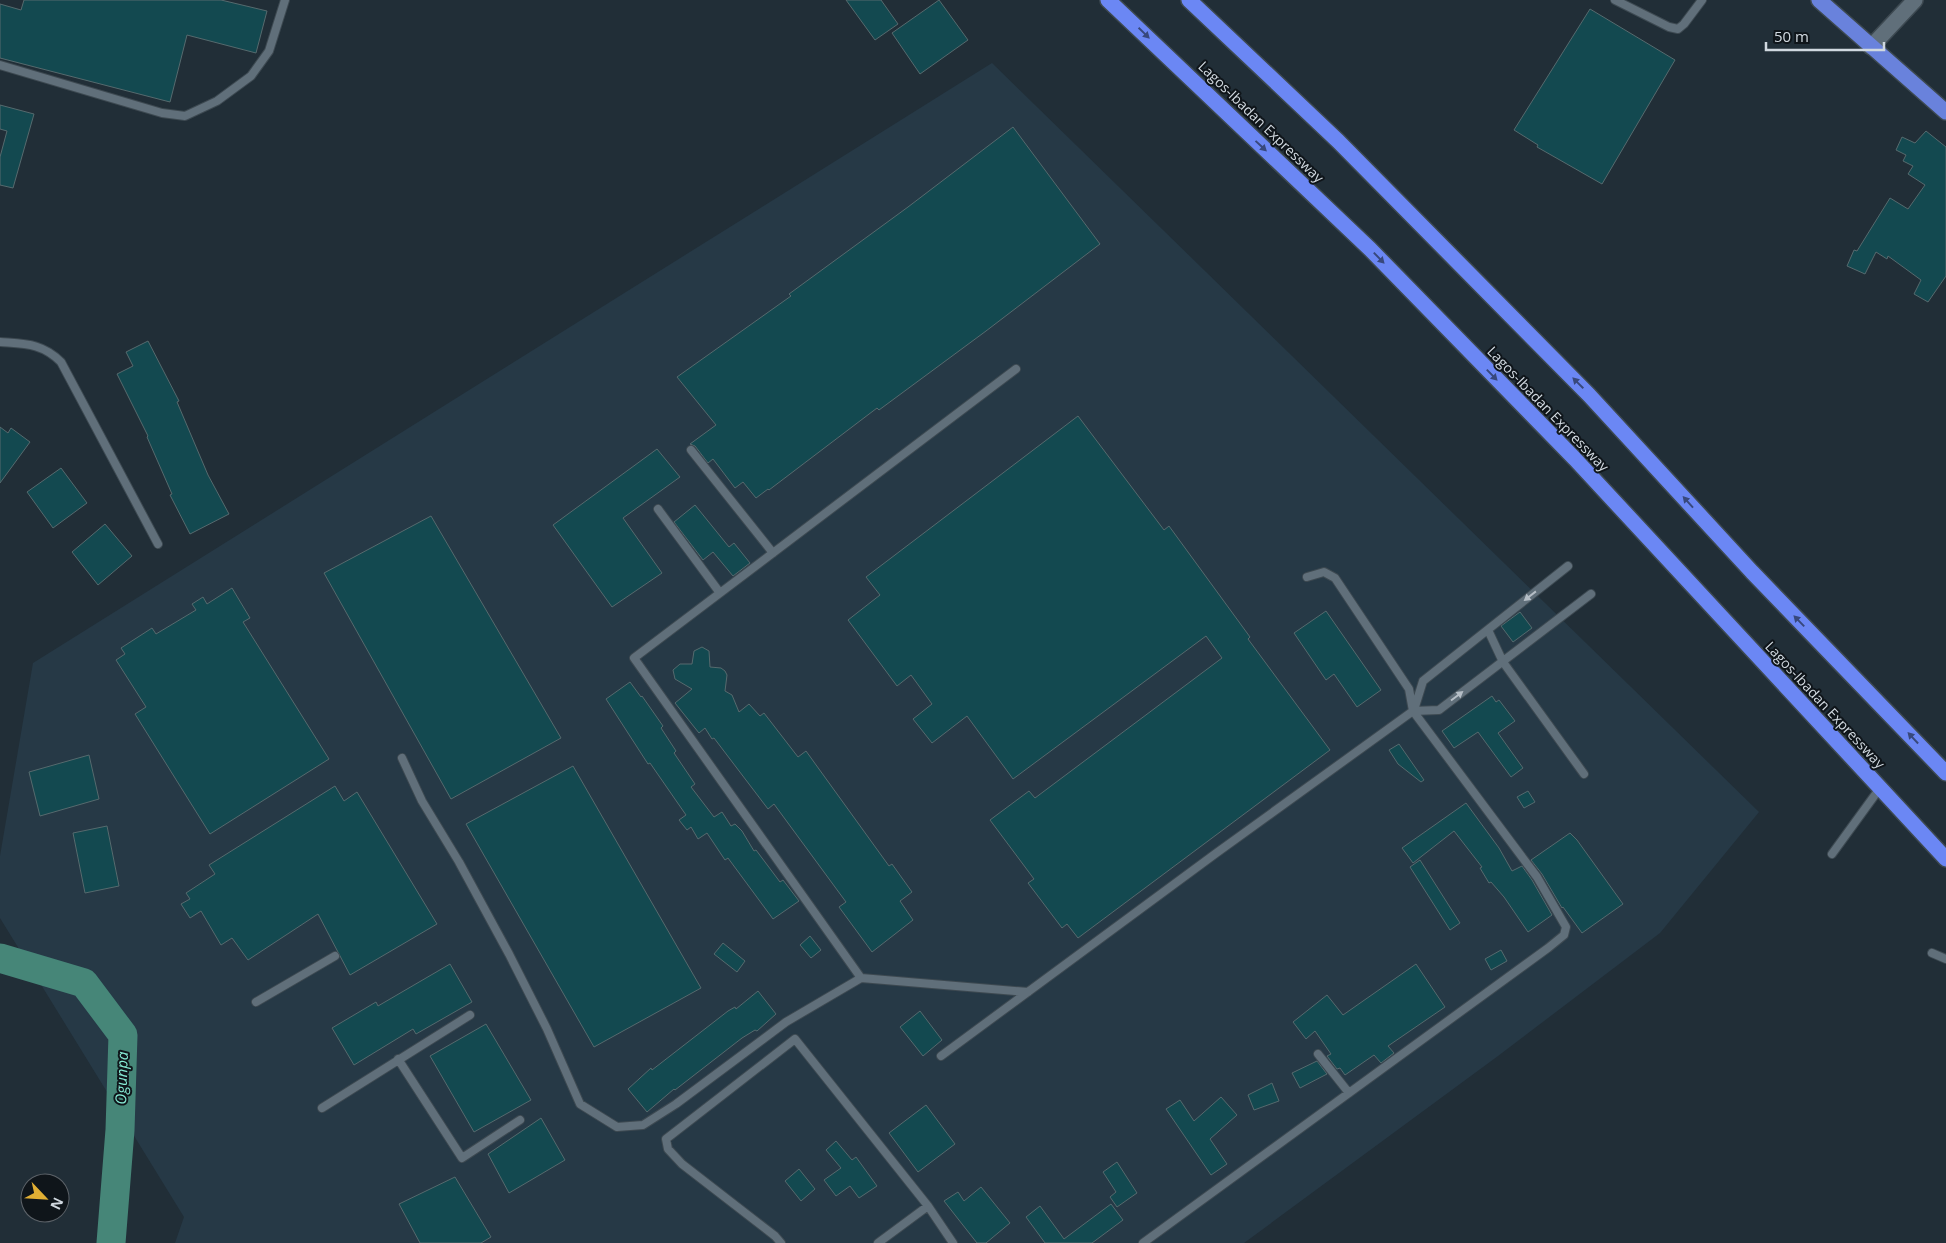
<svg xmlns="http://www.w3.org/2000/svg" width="1946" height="1243" viewBox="0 0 1946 1243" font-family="'Open Sans',sans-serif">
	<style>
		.built { fill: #263946 }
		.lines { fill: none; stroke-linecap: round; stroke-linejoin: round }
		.river { stroke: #468678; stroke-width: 29 }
		.building { fill: #134950; stroke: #566a6e }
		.service-casing { stroke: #3d4951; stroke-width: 10 }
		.minor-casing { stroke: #3d4951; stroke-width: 18 }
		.trunk-casing { stroke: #3d4951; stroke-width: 18 }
		.motorway-casing { stroke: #3d4951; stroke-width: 18 }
		.service { stroke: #606f7a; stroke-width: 8 }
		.minor { stroke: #606f7a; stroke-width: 15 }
		.trunk { stroke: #6982dc; stroke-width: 15 }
		.motorway { stroke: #6b87f4; stroke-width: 15 }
		.oneway { fill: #38487c }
		.oneway2 { fill: #b5bec6 }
		.labels { text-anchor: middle; stroke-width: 4; stroke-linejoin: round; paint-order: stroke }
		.street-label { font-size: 14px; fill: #d1d9e0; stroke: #0f151a }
		.water-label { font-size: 15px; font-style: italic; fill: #86ead4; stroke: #0f151a }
	</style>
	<rect width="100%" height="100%" fill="#212e37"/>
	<path class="built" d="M992,63L1759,812L1660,933L1498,1056L1244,1243H175L184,1217L0,918V856L33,663Z"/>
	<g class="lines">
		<path class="river" d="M0,958L84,983L123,1035L120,1130L111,1243"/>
	</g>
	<path class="building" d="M24,0H221L267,11L256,53L187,35L170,102L0,58V4L21,10Z
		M846,0H881L898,24L875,40Z
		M939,0L968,40L920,74L892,33Z
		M1590,9L1675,60L1602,184L1537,147L1538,145L1514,130Z
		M0,105L34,114L13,188L0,185V157L7,131L0,129Z
		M1013,127L1100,244L986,331L879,410L877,408L769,490L768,489L756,498L743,482L735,488L713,459L708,463L695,446L690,444L716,425L677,377L791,296L789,294L908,207Z
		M1926,131L1946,147V276L1928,302L1914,294L1921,280L1888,256L1887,259L1876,252L1865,274L1847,266L1854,250L1857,251L1890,198L1908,209L1925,185L1908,174L1913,166L1903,161L1906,155L1896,150L1902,137L1915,143Z
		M148,341L179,401L177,402L208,475L229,514L190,534L170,495L172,494L147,437L148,436L117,374L133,366L126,352Z
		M1078,416L1164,530L1169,526L1250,637L1248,639L1330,750L1078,938L1067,924L1062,928L1028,883L1034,879L990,820L1029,791L1035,798L1222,658L1206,636L1013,779L967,716L932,743L913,719L932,704L911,675L897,686L848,620L880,595L866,577Z
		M0,427L8,433L11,428L30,442L0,483Z
		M657,449L680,477L623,518L662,573L612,607L553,525Z
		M61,468L87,503L53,528L27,492Z
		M695,505L729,547L734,543L750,563L733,576L713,552L703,560L674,522Z
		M431,516L561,738L451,799L324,573Z
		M105,524L132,556L98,585L72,552Z
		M232,588L250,618L243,622L329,759L210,834L135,714L146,707L116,660L125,654L121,648L152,628L156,634L196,610L192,604L203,597L207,604Z
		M1326,611L1381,690L1357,707L1334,674L1326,680L1294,633Z
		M1520,612L1532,628L1513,642L1501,626Z
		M702,647L709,651L710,667L721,668L725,671L727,675L725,691L732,695L739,712L749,704L760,716L764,713L798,757L806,751L889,866L892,864L912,892L900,901L913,920L872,952L839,907L846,902L774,804L768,809L714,738L712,739L705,728L699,733L675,703L692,689L675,679L673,670L680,664H692L694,651Z
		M630,682L641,697L642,696L663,726L661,728L676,751L674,753L695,784L691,787L714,817L722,812L731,826L735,824L742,831L754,851L756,850L780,882L783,880L799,901L773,919L728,858L725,860L707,833L698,839L691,827L687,830L679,820L686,815L650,763L648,764L606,699Z
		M1492,696L1496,702L1499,700L1515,721L1498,733L1523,768L1511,777L1478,732L1454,748L1442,731Z
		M1399,744L1424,780L1421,782L1398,764L1389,750Z
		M89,755L99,799L40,816L29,772Z
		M573,766L701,988L594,1047L466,824Z
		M335,786L344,801L357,792L437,924L350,975L318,914L248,960L232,938L221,945L201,911L190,918L181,904L190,899L186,893L215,874L209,865Z
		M1528,791L1535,802L1524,808L1517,797Z
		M1466,803L1499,848L1512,871L1522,866L1532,880L1552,915L1528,932L1504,897L1491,882L1489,883L1480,868L1482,867L1454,831L1413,863L1402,848Z
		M107,826L119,886L85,893L73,833Z
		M1570,833L1577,840L1623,904L1582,933L1563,907L1562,908L1542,874L1531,860Z
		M1420,860L1460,923L1450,930L1410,867Z
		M810,936L821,950L811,958L800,945Z
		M723,943L745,961L737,972L714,954Z
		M1501,950L1507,961L1491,970L1485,959Z
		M450,964L472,1002L416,1034L413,1029L354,1065L332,1028L376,1002L378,1006Z
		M1416,964L1445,1007L1388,1046L1394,1053L1381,1063L1374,1055L1345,1075L1340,1068L1337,1069L1327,1056L1331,1054L1315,1031L1306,1039L1293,1022L1327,995L1343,1015Z
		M758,991L776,1014L757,1031L755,1030L742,1038L675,1090L674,1089L647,1112L628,1089L651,1068L652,1070L728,1011L735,1007L736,1009Z
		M920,1011L942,1040L923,1056L900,1027Z
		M486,1024L531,1100L474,1132L430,1056Z
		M1317,1061L1327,1074L1300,1088L1292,1073Z
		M1272,1083L1279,1101L1254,1110L1248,1095Z
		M1221,1097L1237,1115L1210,1139L1227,1164L1211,1175L1166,1109L1180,1100L1194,1121Z
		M926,1105L955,1144L918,1172L889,1133Z
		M541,1118L565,1160L509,1193L488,1154Z
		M836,1141L852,1160L856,1157L877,1186L859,1198L850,1186L836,1196L824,1180L841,1168L826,1150Z
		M1117,1162L1137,1193L1117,1207L1110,1197L1116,1192L1103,1172Z
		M799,1169L815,1189L801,1201L785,1181Z
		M455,1177L491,1237L481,1243H420L399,1204Z
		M981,1187L1010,1223L986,1243H977L944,1201L958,1192L964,1201Z
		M1111,1204L1123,1220L1092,1243H1045L1026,1217L1040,1206L1064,1239Z"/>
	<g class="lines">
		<defs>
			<path id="service" d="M1615,0L1669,27L1678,29L1684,24L1702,0
				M0,65L162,113L185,116L217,101L251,76L269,51L285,0
				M0,342C25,344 42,343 61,362L158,544
				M1016,369L634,658L861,978L1028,992
				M691,450L773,553
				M658,509L720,593
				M1488,630L1503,662L1584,774
				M1414,710L1423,681L1568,566
				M402,758L422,801L459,862L509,954L547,1029L580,1104L617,1127L643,1125L676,1104L786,1022L861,978
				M1832,854L1880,788
				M1932,953L1946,959
				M256,1002L335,956
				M1318,1054L1349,1093
				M941,1056L1215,854L1413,711L1439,710L1591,594
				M398,1059L462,1158L520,1120
				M322,1108L470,1015
				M781,1243L775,1236L682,1164L668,1149L666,1139L795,1039L928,1206L953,1243
				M878,1243L928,1206
				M1143,1243L1548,948L1564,935L1566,927L1537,877L1413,711L1409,689L1335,578L1324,572L1307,577"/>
			<path id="minor" d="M1871,47L1915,0"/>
			<path id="trunk" d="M1819,0L1946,112"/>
			<path id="motorway" d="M1108,0L1370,249L1575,459L1946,859
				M1189,0L1338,141L1589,395L1752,572L1946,773"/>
		</defs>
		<use href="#service" class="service-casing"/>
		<use href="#minor" class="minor-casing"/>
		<use href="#trunk" class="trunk-casing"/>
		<use href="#motorway" class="motorway-casing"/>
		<use href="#service" class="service"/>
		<use href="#minor" class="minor"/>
		<use href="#trunk" class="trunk"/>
		<use href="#motorway" class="motorway"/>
	</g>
	<defs><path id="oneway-solid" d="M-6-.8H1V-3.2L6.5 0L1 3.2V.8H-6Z" transform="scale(1.25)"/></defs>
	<g class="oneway">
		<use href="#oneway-solid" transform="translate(1144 33) rotate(44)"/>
		<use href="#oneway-solid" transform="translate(1261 146) rotate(43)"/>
		<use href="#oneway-solid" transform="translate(1379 258) rotate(46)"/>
		<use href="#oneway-solid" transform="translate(1492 375) rotate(46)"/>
		<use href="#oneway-solid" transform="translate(1578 383) rotate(-135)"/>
		<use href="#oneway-solid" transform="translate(1688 502) rotate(-132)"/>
		<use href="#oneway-solid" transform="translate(1799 621) rotate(-134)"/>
		<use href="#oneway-solid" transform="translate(1913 738) rotate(-133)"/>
	</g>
	<g class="oneway2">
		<use href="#oneway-solid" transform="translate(1530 596) rotate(142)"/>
		<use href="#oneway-solid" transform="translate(1457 696) rotate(-37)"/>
	</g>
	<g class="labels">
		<g class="street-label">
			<text transform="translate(1261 122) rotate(44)" y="5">Lagos-Ibadan Expressway</text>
			<text transform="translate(1548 409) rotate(46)" y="5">Lagos-Ibadan Expressway</text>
			<text transform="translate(1825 705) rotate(47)" y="5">Lagos-Ibadan Expressway</text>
		</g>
		<g class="water-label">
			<text transform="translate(122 1078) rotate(-88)" y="5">Ogunpa</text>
		</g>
	</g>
	<g transform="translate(45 1198) rotate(115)"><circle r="24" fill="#0f151a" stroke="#5d6369"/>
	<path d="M0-4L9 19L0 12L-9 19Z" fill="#e1af34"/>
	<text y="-8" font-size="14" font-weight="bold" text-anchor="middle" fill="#d1d9e0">N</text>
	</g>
	<path d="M1766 42v8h118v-8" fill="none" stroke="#d1d9e0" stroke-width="2.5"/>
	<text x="1774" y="42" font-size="15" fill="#d1d9e0" stroke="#0f151a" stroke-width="4" paint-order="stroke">50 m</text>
</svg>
